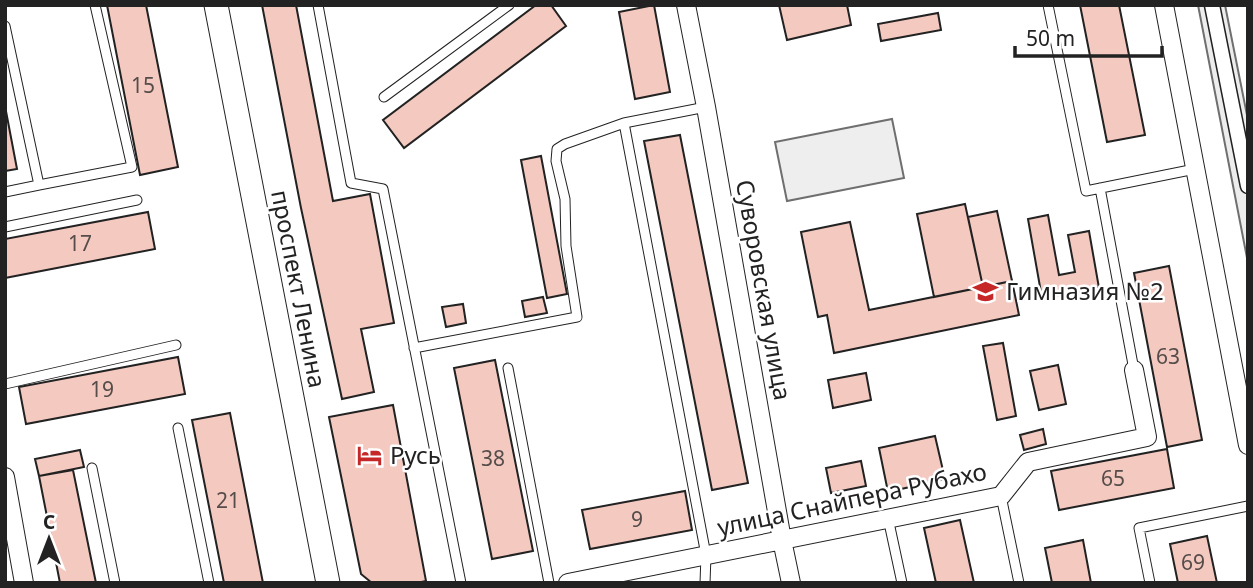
<svg xmlns="http://www.w3.org/2000/svg" width="1253" height="588" viewBox="0 0 1253 588" font-family="'Noto Sans',sans-serif">
	<style>
		.green { fill: #eee; stroke: #6f6f6f; stroke-width: 2 }
		.parking { fill: #ededed; stroke: #6f6f6f; stroke-width: 2 }
		.building { fill: #f3c9c0; stroke: #222; stroke-width: 2 }
		.lines { fill: none; stroke-linecap: round; stroke-linejoin: round }
		.service-casing { stroke: #222; stroke-width: 11 }
		.pedestrian-casing { stroke: #222; stroke-width: 17 }
		.minor-casing { stroke: #222; stroke-width: 20 }
		.tertiary-casing { stroke: #222; stroke-width: 25 }
		.service { stroke: #fff; stroke-width: 9 }
		.pedestrian { stroke: #fff; stroke-width: 14 }
		.minor { stroke: #fff; stroke-width: 18 }
		.tertiary { stroke: #fff; stroke-width: 23 }
		.labels { text-anchor: middle; stroke-width: 5; stroke-linejoin: round; paint-order: stroke }
		.number-label { font-size: 21px; fill: #564c4a }
		.street-label { font-size: 24px; fill: #222; stroke: #fff }
		.poi-label { font-size: 24px; fill: #222; stroke: #fff; text-anchor: start }
	</style>
	<rect width="100%" height="100%" fill="#fff"/>
	<path class="green" d="M892,119L904,178L787,201L775,142Z"/>
	<path class="parking" d="M1198,5H1225L1248,120V263Z"/>
	<path class="building" d="M107,5H146L178,167L140,175Z
		M262,5H296L333,201L370,194L394,323L361,329L374,392L342,399L301,208Z
		M536,5H551L566,26L404,148L383,120Z
		M654,5L670,92L635,99L619,12Z
		M779,5H847L851,25L787,40Z
		M1080,5H1119L1145,135L1107,142Z
		M938,13L941,30L881,41L878,24Z
		M5,106L17,169L5,171Z
		M680,135L748,483L712,490L644,141Z
		M541,156L567,294L547,298L521,160Z
		M965,204L983,287L934,297L917,214Z
		M997,211L1012,281L983,287L968,217Z
		M148,212L155,249L5,278V239Z
		M1048,215L1059,275L1075,272L1068,235L1089,231L1099,288L1042,298L1028,219Z
		M850,222L869,310L1012,281L1019,315L834,353L827,315L818,317L801,232Z
		M1169,266L1202,440L1167,447L1134,273Z
		M543,297L547,313L525,317L522,301Z
		M463,304L466,323L446,327L442,307Z
		M1003,343L1016,416L997,420L983,346Z
		M178,357L185,394L26,424L19,387Z
		M495,360L533,551L492,559L454,368Z
		M1058,365L1066,404L1039,410L1030,371Z
		M866,373L871,400L833,408L828,380Z
		M393,405L426,581L417,583H372L361,574L329,417Z
		M230,413L263,583H224L192,420Z
		M1043,429L1046,444L1024,450L1020,435Z
		M935,436L945,479L888,492L879,448Z
		M1167,449L1174,488L1059,510L1051,471Z
		M80,450L84,467L39,476L35,459Z
		M861,461L866,486L831,493L826,468Z
		M73,470L96,583H60L39,476Z
		M685,491L692,530L590,549L582,510Z
		M960,520L974,583H936L924,528Z
		M1207,536L1217,583H1178L1170,544Z
		M1083,540L1091,583H1052L1045,548Z"/>
	<g class="lines">
		<defs>
			<path id="service" d="M318,5L351,183L383,189L461,583
				M1048,5L1086,191L1195,169
				M5,26L39,185L5,192
				M384,97L509,5
				M39,185L132,167L95,5
				M1100,188L1134,370
				M5,227L137,200
				M414,348L577,317L566,246L565,199L556,161L557,149L565,144L624,123
				M508,368L549,583
				M5,384L176,345
				M178,428L209,583
				M92,468L115,583
				M1001,496L1019,583
				M888,518L902,583
				M705,583L706,555L624,123L706,107
				M1150,583L1139,528L1248,506"/>
			<path id="pedestrian" d="M1212,5L1248,186"/>
			<path id="minor" d="M686,5L706,107L782,540L791,583
				M1164,5L1248,445
				M5,477L24,583
				M568,583L1001,496L1028,462L1147,437L1134,370"/>
			<path id="tertiary" d="M216,5L328,583"/>
		</defs>
		<use href="#service" class="service-casing"/>
		<use href="#pedestrian" class="pedestrian-casing"/>
		<use href="#minor" class="minor-casing"/>
		<use href="#tertiary" class="tertiary-casing"/>
		<use href="#service" class="service"/>
		<use href="#pedestrian" class="pedestrian"/>
		<use href="#minor" class="minor"/>
		<use href="#tertiary" class="tertiary"/>
	</g>
	<defs>
		<symbol id="school-bare" viewBox="-9 -9 18 18"><path d="M0-5L7-2L0 1L-7-2ZM-4 1L0 2.5L4 1V4Q0 6-4 4Z" fill="#c62828" stroke="#fff" stroke-width="2.5" paint-order="stroke"/></symbol>
		<symbol id="hotel-bare" viewBox="-9 -9 18 18"><path d="M-6-4.5h1.5V1H6V5H4.5V3h-9V5H-6ZM-4 0a1.8 1.8 0 1 1 3.6 0ZM.5 0V-2.5h3Q6-2.5 6 0Z" fill="#c62828" stroke="#fff" stroke-width="2.5" paint-order="stroke"/></symbol>
	</defs>
	<g fill-rule="evenodd">
		<use href="#school-bare" x="968" y="274" width="35" height="35"/>
		<use href="#hotel-bare" x="352" y="438" width="35" height="35"/>
	</g>
	<g class="labels">
		<g class="number-label">
			<text x="143" y="93">15</text>
			<text x="80" y="251">17</text>
			<text x="1168" y="364">63</text>
			<text x="102" y="397">19</text>
			<text x="493" y="466">38</text>
			<text x="1113" y="486">65</text>
			<text x="228" y="508">21</text>
			<text x="637" y="527">9</text>
			<text x="1193" y="570">69</text>
		</g>
		<g class="street-label">
			<text transform="translate(298 289) rotate(79)" y="8">проспект Ленина</text>
			<text transform="translate(763 290) rotate(80)" y="8">Суворовская улица</text>
			<text transform="translate(852 500) rotate(-12)" y="8">улица Снайпера Рубахо</text>
		</g>
		<g class="poi-label">
			<text x="1006" y="300">Гимназия №2</text>
			<text x="390" y="464">Русь</text>
		</g>
	</g>
	<rect width="1253" height="588" fill="none" stroke="#222222" stroke-width="14"/>
	<g transform="translate(49 539)" stroke="#ffffff" stroke-width="5" paint-order="stroke">
	<path d="M0-5L12 26L0 18L-12 26Z" fill="#222222"/>
	<text y="-10" font-size="19" font-weight="bold" text-anchor="middle" fill="#222222">С</text>
	</g>
	<path d="M1015 46v10h147v-10" fill="none" stroke="#222222" stroke-width="3.5"/>
	<text x="1026" y="46" font-size="21" fill="#222222" stroke="#ffffff" stroke-width="5" paint-order="stroke">50 m</text>
</svg>
